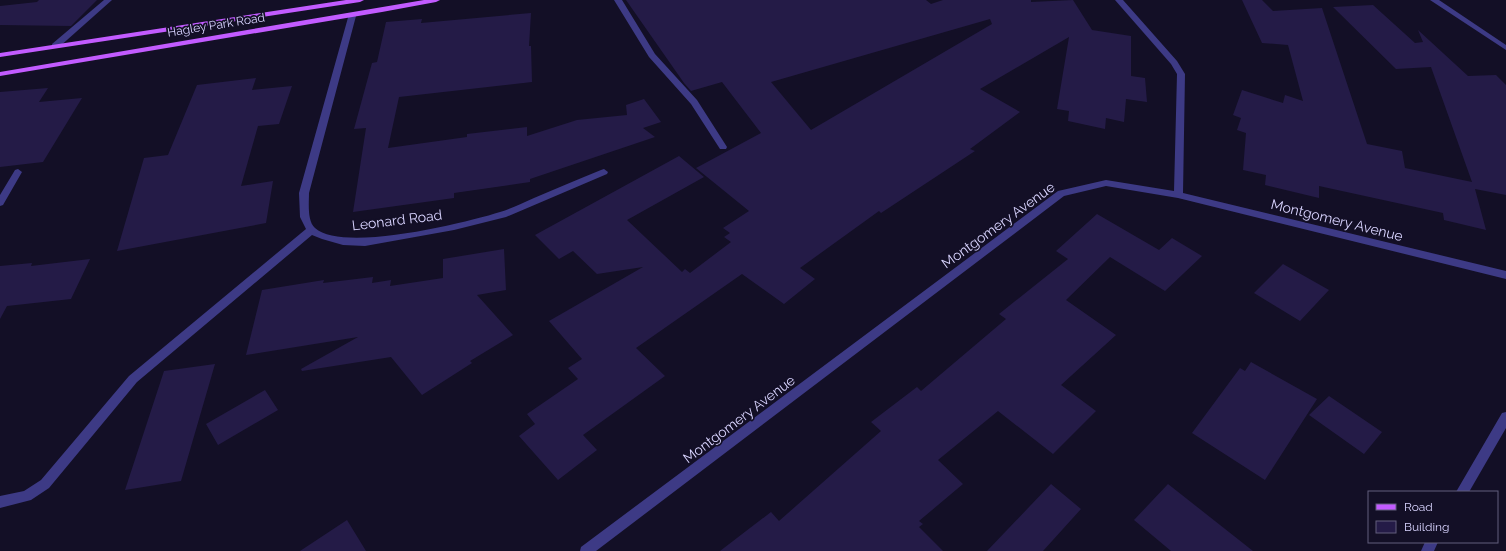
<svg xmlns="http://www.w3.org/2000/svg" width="1506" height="551" viewBox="0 0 1506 551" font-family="Raleway,sans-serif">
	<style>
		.building { fill: #241b47; fill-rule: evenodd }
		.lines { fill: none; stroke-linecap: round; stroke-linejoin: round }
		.lane { fill: #3d3a85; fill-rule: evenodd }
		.street { fill: #3d3a85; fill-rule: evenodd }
		.primary { fill: #c25bff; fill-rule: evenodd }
		.labels { text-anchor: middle; stroke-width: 3.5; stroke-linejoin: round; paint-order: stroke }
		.far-street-label { font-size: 12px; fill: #d9d4ff; stroke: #130f26 }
		.street-label { font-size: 14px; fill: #d9d4ff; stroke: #130f26 }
	</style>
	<rect width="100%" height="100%" fill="#130f26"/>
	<path class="building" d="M39,0H97L71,26L0,25V6L37,2Z
		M626,0H926L931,4L943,0H1031V2L1073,0L1092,30L1131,36V76L1145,78L1147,102L1126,99L1124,122L1106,118L1105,129L1068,121L1069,111L1057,109L1069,37L980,89L1020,112L970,149L975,151L881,213L879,211L800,268L815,279L784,304L742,274L636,348L665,376L583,435L597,450L558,480L519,436L535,424L527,414L578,379L568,368L582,359L549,321L643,267L597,274L573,251L559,259L535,235L679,156L704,177L627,220L682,272L685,269L690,273L731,242L724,237L730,233L723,228L749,211L696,168L761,133L722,82L691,91L684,83ZM990,19L992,24L811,130L771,82Z
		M1242,0H1262L1273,11L1322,8L1367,144L1402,151L1405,168L1472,182L1431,67L1396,69L1333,7L1373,5L1415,43L1423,42L1418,30L1468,76L1496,75L1506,85V195L1475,189L1486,230L1444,220L1443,213L1319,186V198L1265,185L1266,175L1243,170L1246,133L1237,130L1241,118L1233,115L1242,90L1283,103L1285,95L1303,101L1288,45L1262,43Z
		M531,13L529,46H531L532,82L399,97L388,148L467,137V134L527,127V136L577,120L627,115L626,105L644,99L661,122L643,128L655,137L530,179V182L454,193V198L353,212L366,128L354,129L372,63L377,62L386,22L422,19L421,23Z
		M256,78L252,90L292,86L279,124L258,126L241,186L273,181L266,223L117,251L144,158L168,155L197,85Z
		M48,88L39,102L82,98L43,162L0,167V92Z
		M1097,214L1159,250L1172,238L1202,256L1165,291L1110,257L1066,300L1116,335L1061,385L1096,411L1053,454L998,411L938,460L963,484L919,521L923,524L919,527L943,551H720L771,512L779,521L881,431L871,422L917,387L921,391L1006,319L999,314L1068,259L1056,251Z
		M504,249L506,290L477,295L513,335L470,361L472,363L422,395L391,357L302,371L301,369L358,337L246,355L262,290L324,280L323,283L373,277L372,283L391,280L390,286L443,278V259Z
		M90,259L71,299L7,306L0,319V266L32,263L31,266Z
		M1283,264L1329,290L1300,321L1254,293Z
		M1251,362L1317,399L1265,480L1192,433L1240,368L1245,371Z
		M215,364L181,481L125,490L164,371Z
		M265,390L278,410L218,445L206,424Z
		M1329,396L1382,432L1364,454L1309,415Z
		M1051,484L1081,509L1043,551H987Z
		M1168,484L1253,551H1171L1134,520Z
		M347,520L366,551H300Z"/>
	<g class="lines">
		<path class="lane" d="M614,0H622L655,54L697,100L727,147L726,149H720L691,104L649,57Z"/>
		<path class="street" d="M104,0H112L58,48H52V44Z
			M1115,0H1123L1177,61L1185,74L1183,193L1506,271V279L1178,198L1106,186L1064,196L596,551H580L581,547L1058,191L1106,180L1174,191L1177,74L1171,64Z
			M1430,0H1439L1506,45V50Z
			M349,14H355L356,16L309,193C309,203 307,221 315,228C343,253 465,223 500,212C511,209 522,203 534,198C556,189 578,179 601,170L604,169L608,172L607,174L506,217L454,230L365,246L343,245L322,239L312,235L137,382L49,488L31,500L0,508V496L24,491L41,480L129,376L306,229L300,217L299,193Z
			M18,169L22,172L3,205L0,206V195L15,170Z
			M1506,412V428L1469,492H1456L1502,413Z
			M1425,542H1438L1434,551H1421Z"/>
		<path class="primary" d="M346,0H364L360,2L0,57V53Z
			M424,0H440L436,2L382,12L0,76V72Z"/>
	</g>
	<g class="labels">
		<g class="far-street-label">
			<text transform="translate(216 25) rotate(-9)" y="4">Hagley Park Road</text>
		</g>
		<g class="street-label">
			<text transform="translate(397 220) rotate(-7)" y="5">Leonard Road</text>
			<text transform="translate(1337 220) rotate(14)" y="5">Montgomery Avenue</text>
			<text transform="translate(998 225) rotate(-36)" y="5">Montgomery Avenue</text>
			<text transform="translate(739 419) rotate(-37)" y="5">Montgomery Avenue</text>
		</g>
	</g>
	<rect x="1368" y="491" width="130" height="52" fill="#130f26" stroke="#625e7d"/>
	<rect x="1376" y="504" width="20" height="6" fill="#c25bff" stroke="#625e7d"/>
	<text x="1404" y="511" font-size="12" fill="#d9d4ff">Road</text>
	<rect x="1376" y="521" width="20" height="12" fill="#241b47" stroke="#625e7d"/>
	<text x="1404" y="531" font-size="12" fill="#d9d4ff">Building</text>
</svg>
